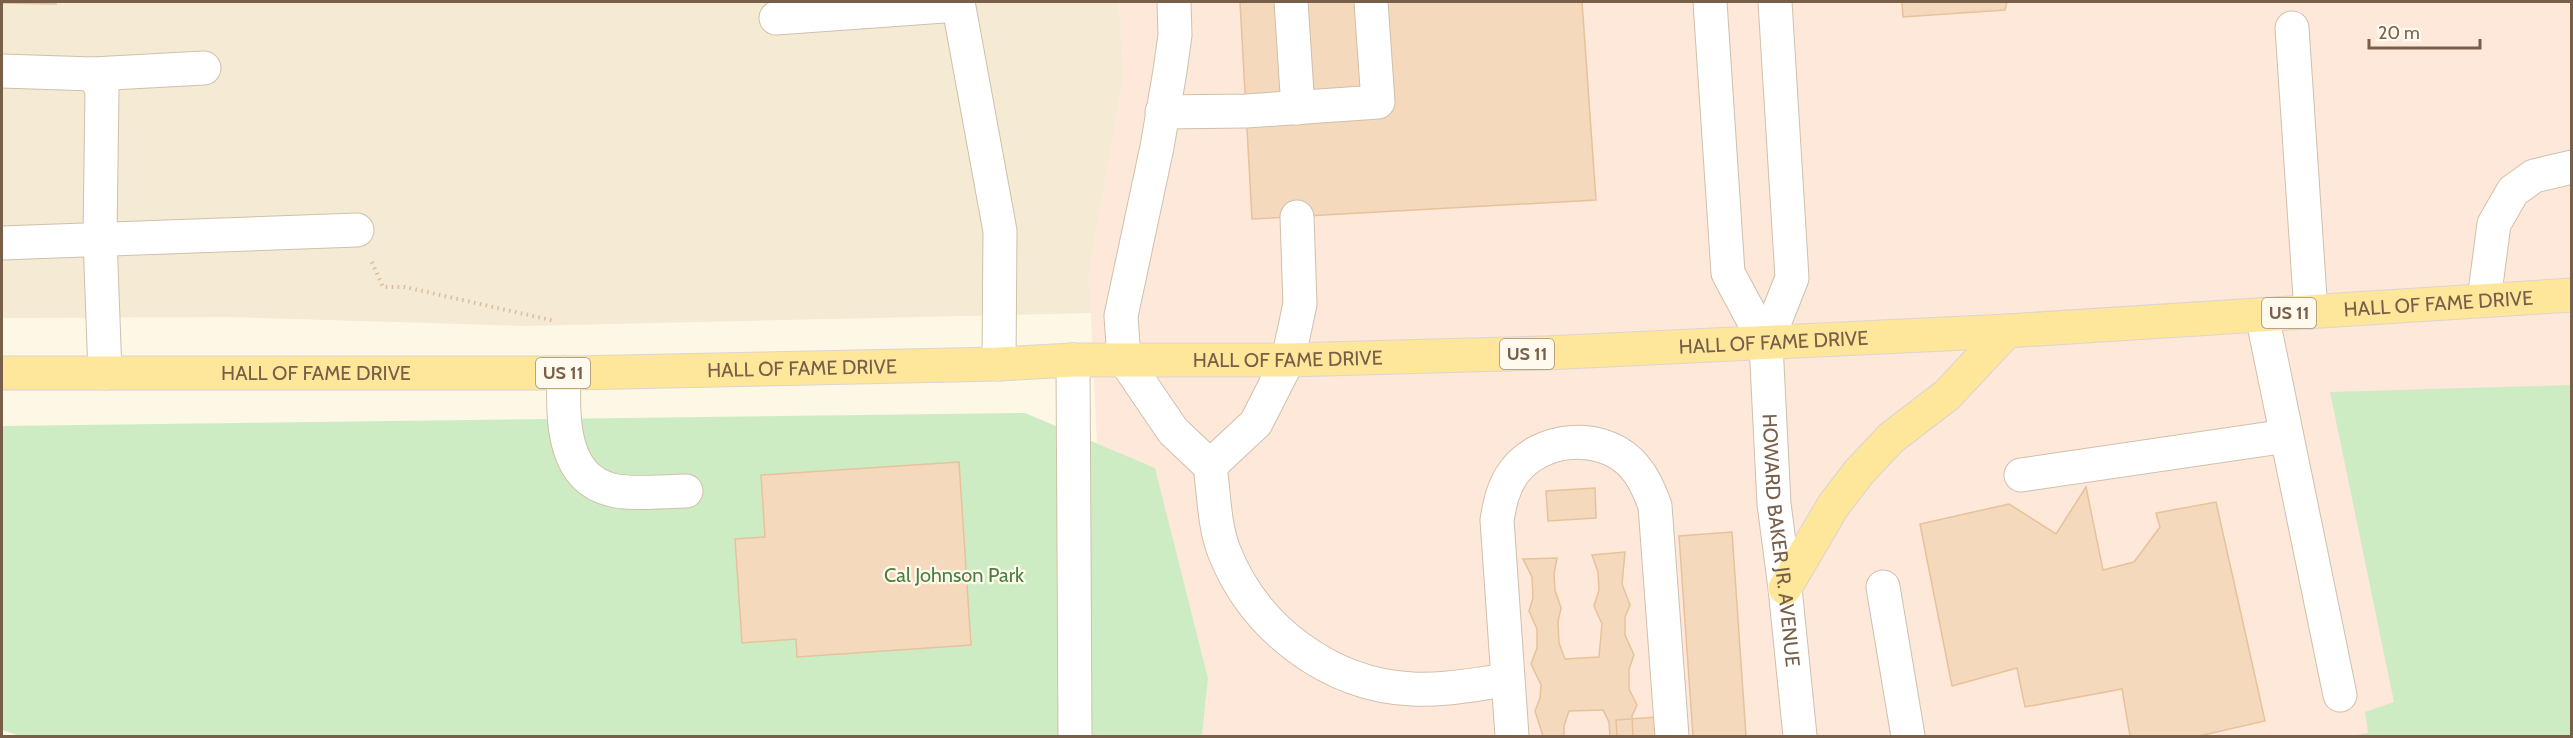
<svg xmlns="http://www.w3.org/2000/svg" width="2573" height="738" viewBox="0 0 2573 738" font-family="Cabin,sans-serif">
	<style>
		.residential { fill: #f5ead3 }
		.commercial { fill: #fee8d9 }
		.green { fill: #ceecc3 }
		.building { fill: #f4d9bc; stroke: #e7c29b; stroke-width: 1.5 }
		.lines { fill: none; stroke-linecap: round; stroke-linejoin: round }
		.minor-casing { stroke: #cfc0ab; stroke-width: 35 }
		.major-casing { stroke: #dcd5d0; stroke-width: 35 }
		.path { stroke: #d9bd9e; stroke-width: 4; stroke-dasharray: 1.5 4.5; stroke-linecap: butt }
		.minor { stroke: #fff; stroke-width: 33 }
		.major { stroke: #fee69b; stroke-width: 33 }
		.labels { text-anchor: middle; stroke-width: 4.5; stroke-linejoin: round; paint-order: stroke }
		.shield { fill: #fffaed; stroke: #a08e7a; stroke-width: 1.5 }
		.shield-label { font-size: 18px; font-weight: bold; fill: #785f49 }
		.street-label { font-size: 20px; fill: #785f49; stroke: #fffaed }
		.park-label { font-size: 20px; fill: #4b7e40; stroke: #fffaed }
	</style>
	<rect width="100%" height="100%" fill="#fdf7e5"/>
	<path class="residential" d="M2,2H1119L1124,72L1089,275L1091,313L523,326L228,317L2,318Z"/>
	<path class="commercial" d="M1119,2H2571V736H1202L1208,678L1155,469L1097,444L1089,275L1124,72Z"/>
	<path class="green" d="M2571,385V736H2350L2368,733L2365,712L2394,702L2330,392Z
		M1025,413L1155,468L1208,678L1202,736H20L2,730V426Z"/>
	<path class="building" d="M2,2H56V4L2,3Z
		M1240,2H1582L1596,200L1252,219Z
		M1902,2H2007L2005,10L1903,17Z
		M959,462L971,645L797,657L796,639L742,643L735,539L765,537L761,475Z
		M2086,487L2103,570L2134,562L2160,527L2156,513L2216,502L2265,721L2199,736H2130L2122,689L2025,707L2017,668L1952,686L1920,524L2009,504L2056,534Z
		M1595,488L1596,518L1548,521L1546,491Z
		M1732,532L1746,736H1693L1679,536Z
		M1625,552L1622,584L1630,605L1625,617V635L1634,655L1629,669V689L1637,705L1632,716L1633,736H1610L1609,722L1603,710L1569,711L1564,726V736H1543L1535,711L1540,698L1541,685L1531,664L1537,648V629L1529,611L1533,598L1532,577L1523,559L1557,558L1554,574L1555,590L1561,608L1558,622L1559,643L1565,659L1599,657L1602,624L1594,606L1599,590L1598,572L1592,555Z
		M1684,715L1686,736H1617L1616,720Z"/>
	<g class="lines">
		<defs>
			<g id="minor">
				<path d="M958,2L1000,231L999,364"/>
				<path d="M1174,2L1175,35L1170,71L1157,147L1121,316L1124,359L1173,431L1210,466C1214,494 1214,525 1224,551C1254,628 1329,685 1412,689C1443,691 1476,684 1507,680"/>
				<path d="M1291,2L1298,108"/>
				<path id="s1" d="M1710,2L1728,273L1766,344L1774,504L1785,588L1800,736"/>
				<path d="M776,18L958,5"/>
				<path d="M2292,28L2311,312"/>
				<path d="M2,71L93,74L102,89L100,238L105,373"/>
				<path d="M93,74L204,68"/>
				<path d="M1162,112L1246,111L1378,102L1371,2"/>
				<path d="M2,243L357,230"/>
				<path d="M2484,300L2494,224L2513,191L2534,176L2572,167"/>
				<path d="M2262,315L2340,695"/>
				<path d="M1766,344L1792,278L1775,2"/>
				<path d="M1073,360L1075,736"/>
				<path d="M564,373C563,414 560,478 612,490C630,495 666,491 686,491"/>
				<path d="M1210,466L1256,423L1288,360L1300,304L1297,217"/>
				<path d="M2021,475L2286,436"/>
				<path d="M1883,587L1908,736"/>
				<path d="M1512,736L1497,520C1500,503 1503,487 1514,472C1540,437 1599,432 1630,462C1643,475 1649,490 1655,506L1672,736"/>
			</g>
			<g id="major">
				<path id="s2" d="M2,373H574L999,364L1073,360H1288L1546,353L2007,331L2572,295"/>
				<path d="M1785,588L1833,506L1859,472L1891,438L1947,395L2007,331"/>
			</g>
		</defs>
		<use href="#minor" class="minor-casing"/>
		<use href="#major" class="major-casing"/>
		<path class="path" d="M372,262L383,287H405L555,321"/>
		<use href="#minor" class="minor"/>
		<use href="#major" class="major"/>
	</g>
	<g class="labels">
		<g class="shield">
			<rect x="2262" y="298" width="54" height="30" rx="4.5"/>
			<rect x="1500" y="339" width="54" height="30" rx="4.5"/>
			<rect x="536" y="358" width="54" height="30" rx="4.5"/>
		</g>
		<g class="shield-label">
			<text x="2289" y="319">US 11</text>
			<text x="1527" y="360">US 11</text>
			<text x="563" y="379">US 11</text>
		</g>
		<g class="street-label">
			<text dy="7" stroke="none"><textPath href="#s2" startOffset="2438">HALL OF FAME DRIVE</textPath></text>
			<text dy="7" stroke="none"><textPath href="#s2" startOffset="1772">HALL OF FAME DRIVE</textPath></text>
			<text dy="7" stroke="none"><textPath href="#s2" startOffset="1286">HALL OF FAME DRIVE</textPath></text>
			<text dy="7" stroke="none"><textPath href="#s2" startOffset="800">HALL OF FAME DRIVE</textPath></text>
			<text dy="7" stroke="none"><textPath href="#s2" startOffset="314">HALL OF FAME DRIVE</textPath></text>
			<text dy="7" stroke="none"><textPath href="#s1" startOffset="549">HOWARD BAKER JR. AVENUE</textPath></text>
		</g>
		<g class="park-label">
			<text x="954" y="582">Cal Johnson Park</text>
		</g>
	</g>
	<rect width="2573" height="738" fill="none" stroke="#785f49" stroke-width="6"/>
	<path d="M2369 39v9h111v-9" fill="none" stroke="#785f49" stroke-width="3"/>
	<text x="2378" y="39" font-size="18" fill="#785f49" stroke="#fffaed" stroke-width="4.5" paint-order="stroke">20 m</text>
</svg>
